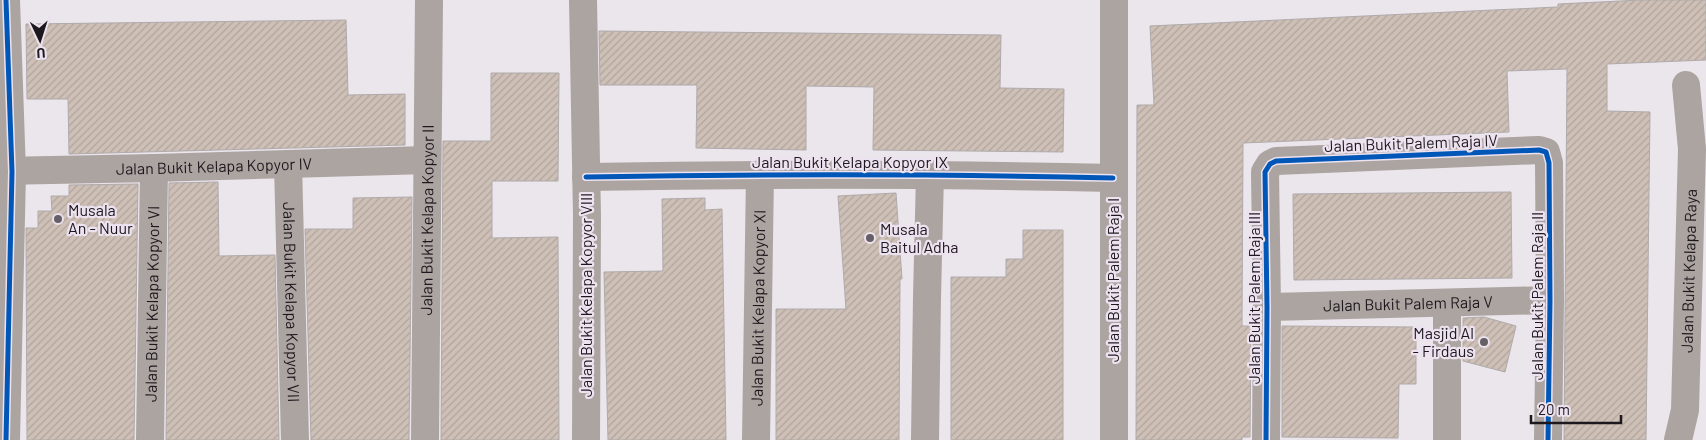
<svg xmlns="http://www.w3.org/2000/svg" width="1706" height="440" viewBox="0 0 1706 440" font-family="Barlow,sans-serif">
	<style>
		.building { fill: url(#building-hatch); stroke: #afaaab }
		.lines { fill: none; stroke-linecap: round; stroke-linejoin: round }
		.minor { stroke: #aca4a0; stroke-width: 28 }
		.cycleway-casing { stroke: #ede2ef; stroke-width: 8 }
		.cycleway { stroke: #0057b8; stroke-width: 5 }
		.poi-dot { fill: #646065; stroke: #ede2ef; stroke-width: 2 }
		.labels { text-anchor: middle; stroke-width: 4.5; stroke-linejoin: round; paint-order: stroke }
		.street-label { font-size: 16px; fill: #1c181d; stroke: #ede2ef }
		.poi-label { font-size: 16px; fill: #1c181d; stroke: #ede2ef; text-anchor: start }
	</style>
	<defs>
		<pattern id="building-hatch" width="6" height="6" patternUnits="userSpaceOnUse" patternTransform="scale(1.25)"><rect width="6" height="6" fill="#cec0b6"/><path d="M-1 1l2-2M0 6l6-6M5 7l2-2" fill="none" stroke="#b0a49c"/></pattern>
	</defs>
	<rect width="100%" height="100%" fill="#ebe5ec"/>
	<path class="building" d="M1641,0H1706V60L1607,64V111L1650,112L1646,440H1564L1567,69L1507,71L1509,132L1243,143L1242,326H1251L1250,437H1242V440H1136L1137,105H1154L1150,26L1558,7V4Z
		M346,20L348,95L405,94V145L69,154L68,99H27L26,24Z
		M599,31L1001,35L1000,88L1064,89L1063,152L873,150L874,87L806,86V150L696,148L697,85H600Z
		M491,73H559L558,181H492V238L558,237L559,440H441L443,141H491Z
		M218,182L219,256L275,255L279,440H166L169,183Z
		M138,184L134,440H27L26,228H38V211H52L51,196H69V185Z
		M1511,192L1512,278L1294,280L1293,194Z
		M896,193L902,279H900L899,440H776V309H846L838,196Z
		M412,197L409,440H311L305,229H353V198Z
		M705,198V210L722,209L726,440H608L604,272L663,271L662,199Z
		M1023,230H1063V440H951V277H1006V259H1023Z
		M1484,317L1516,326L1505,372L1463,361V318Z
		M1282,326L1416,327V384H1399L1398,438L1282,437Z"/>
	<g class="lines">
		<g class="minor">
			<path d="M583,0L587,216L586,440"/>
			<path id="s1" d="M288,164L295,440"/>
			<path id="s2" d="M0,171L154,168L427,160"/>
			<path d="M586,177C762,174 937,174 1113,178"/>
			<path id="s3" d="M1267,307L1550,300"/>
			<path d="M6,440L12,172L6,0"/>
			<path id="s4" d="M150,440L154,168"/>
			<path id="s5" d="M425,440L429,0"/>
			<path id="s6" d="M756,440L760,174"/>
			<path d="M925,440L927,297L930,174"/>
			<path d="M1114,440V0"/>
			<path d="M1266,440L1267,307L1265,172L1270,164L1276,161L1539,150L1546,152L1549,163L1550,300L1548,440"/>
			<path d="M1447,440V303"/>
			<path id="s7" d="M1678,440L1685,410L1692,149L1686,85"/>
		</g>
		<defs>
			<path id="cycleway" d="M586,177C762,174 937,174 1113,178
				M6,440L12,172L6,0
				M1266,440L1267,307L1265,172L1270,164L1276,161L1539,150L1546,152L1549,163L1550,300L1548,440"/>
		</defs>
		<use href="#cycleway" class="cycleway-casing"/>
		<use href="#cycleway" class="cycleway"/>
	</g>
	<g class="poi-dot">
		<circle cx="58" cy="219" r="5"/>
		<circle cx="870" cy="238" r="5"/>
		<circle cx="1484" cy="342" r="5"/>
	</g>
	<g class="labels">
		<g class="street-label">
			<text transform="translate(1411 143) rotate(-2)" y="6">Jalan Bukit Palem Raja IV</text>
			<text x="850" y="168">Jalan Bukit Kelapa Kopyor IX</text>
			<text dy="6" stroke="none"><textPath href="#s2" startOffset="214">Jalan Bukit Kelapa Kopyor IV</textPath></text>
			<text dy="6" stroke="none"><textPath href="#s5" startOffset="220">Jalan Bukit Kelapa Kopyor II</textPath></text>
			<text dy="6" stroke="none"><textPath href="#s7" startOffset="170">Jalan Bukit Kelapa Raya</textPath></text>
			<text transform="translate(1113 280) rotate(-90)" y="6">Jalan Bukit Palem Raja I</text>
			<text transform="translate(586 295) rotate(-90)" y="6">Jalan Bukit Kelapa Kopyor VIII</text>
			<text transform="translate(1537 296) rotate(-90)" y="6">Jalan Bukit Palem Raja II</text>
			<text transform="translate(1254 298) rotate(-90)" y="6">Jalan Bukit Palem Raja III</text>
			<text dy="6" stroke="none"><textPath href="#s1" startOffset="138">Jalan Bukit Kelapa Kopyor VII</textPath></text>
			<text dy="6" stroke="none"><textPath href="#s4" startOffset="136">Jalan Bukit Kelapa Kopyor VI</textPath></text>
			<text dy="6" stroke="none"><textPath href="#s3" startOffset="141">Jalan Bukit Palem Raja V</textPath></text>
			<text dy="6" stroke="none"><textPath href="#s6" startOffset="132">Jalan Bukit Kelapa Kopyor XI</textPath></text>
		</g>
		<g class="poi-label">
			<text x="68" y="216">Musala<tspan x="68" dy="18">An - Nuur</tspan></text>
			<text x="880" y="235">Musala<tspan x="880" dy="18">Baitul Adha</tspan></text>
			<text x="1474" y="339" text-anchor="end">Masjid Al<tspan x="1474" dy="18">- Firdaus</tspan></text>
		</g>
	</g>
	<g transform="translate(40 40) rotate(176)" stroke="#ede2ef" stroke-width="4" paint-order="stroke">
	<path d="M0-4L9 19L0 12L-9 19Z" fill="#1c181d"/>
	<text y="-8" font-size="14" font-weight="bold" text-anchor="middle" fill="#1c181d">U</text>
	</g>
	<path d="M1531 415v8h90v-8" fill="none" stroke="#1c181d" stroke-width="2.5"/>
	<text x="1538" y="415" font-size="15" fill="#1c181d" stroke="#ede2ef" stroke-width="4" paint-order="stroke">20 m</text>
</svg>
